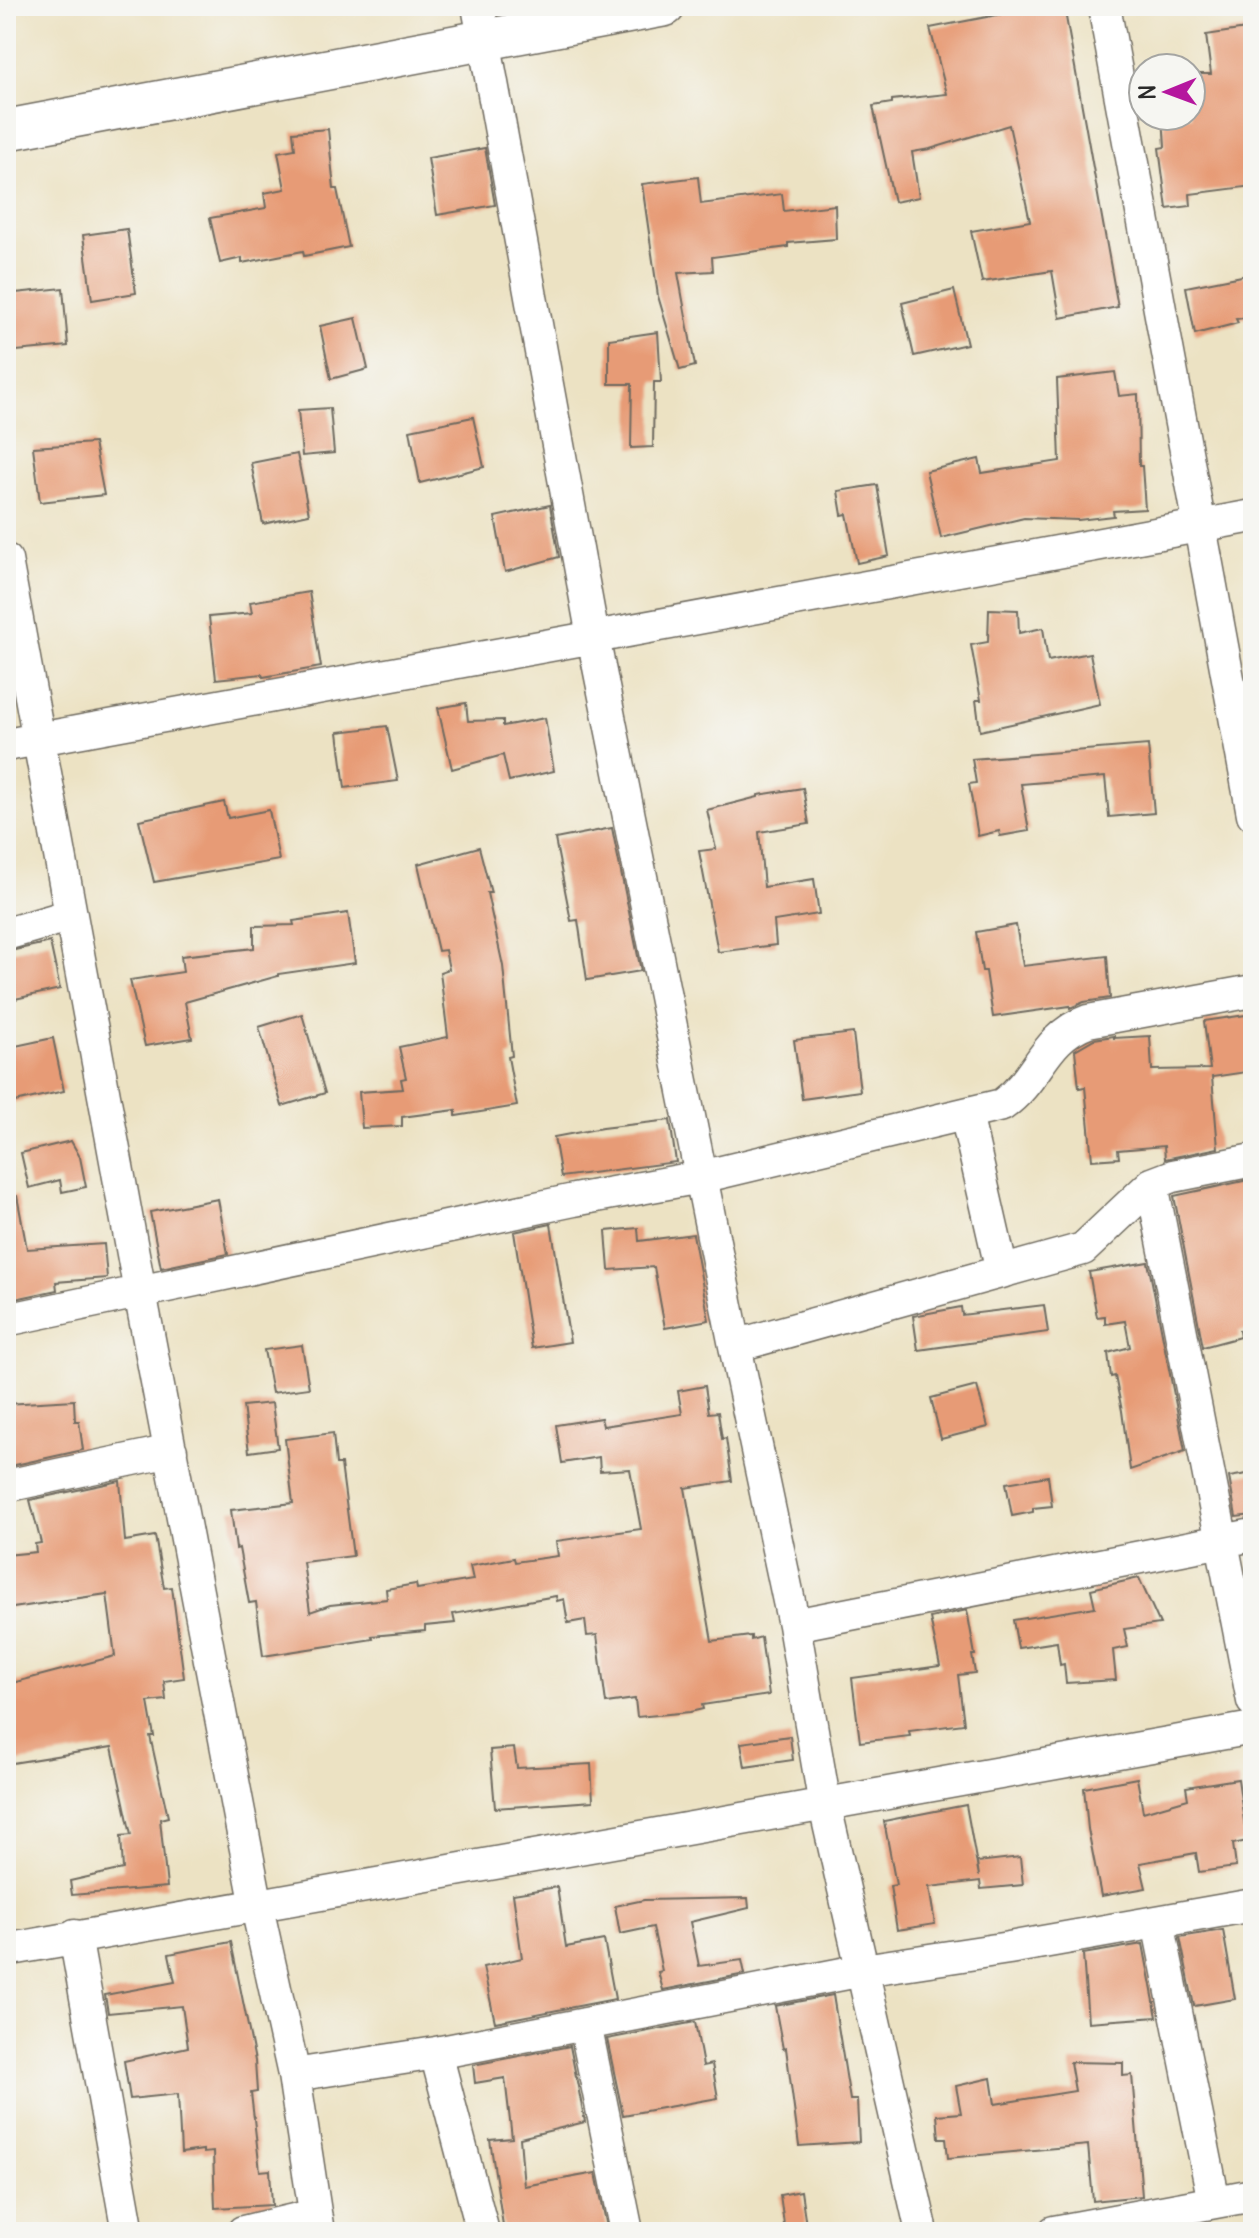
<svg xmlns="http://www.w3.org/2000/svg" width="1259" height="2238" viewBox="0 0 1259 2238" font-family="Delius,sans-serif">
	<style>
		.building { fill: #e79b76 }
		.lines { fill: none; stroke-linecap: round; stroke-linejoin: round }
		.minor-casing { stroke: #6f6b60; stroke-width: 35 }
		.tertiary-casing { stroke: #6f6b60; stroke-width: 43 }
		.minor { stroke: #fff; stroke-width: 32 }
		.tertiary { stroke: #fff; stroke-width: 40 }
	</style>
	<rect width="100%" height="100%" fill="#f6f6f2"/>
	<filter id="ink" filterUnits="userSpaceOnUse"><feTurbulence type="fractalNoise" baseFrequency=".0125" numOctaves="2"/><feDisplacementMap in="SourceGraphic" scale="16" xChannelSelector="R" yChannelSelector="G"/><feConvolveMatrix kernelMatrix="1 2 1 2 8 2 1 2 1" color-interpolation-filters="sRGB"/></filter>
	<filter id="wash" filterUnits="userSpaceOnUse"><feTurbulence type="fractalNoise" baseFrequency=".006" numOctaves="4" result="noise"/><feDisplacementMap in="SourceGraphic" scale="32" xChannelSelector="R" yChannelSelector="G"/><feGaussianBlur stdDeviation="1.8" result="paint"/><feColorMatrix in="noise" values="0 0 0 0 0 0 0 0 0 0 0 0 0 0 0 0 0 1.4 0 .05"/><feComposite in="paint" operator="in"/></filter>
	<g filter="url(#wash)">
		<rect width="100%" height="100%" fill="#ece2c3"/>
		<g id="blocks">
			<path class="building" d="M1043,6H1064L1118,307L1060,318L1052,271L982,282L971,231L1030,221L1009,125L930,149L912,152L919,197L894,202L873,106L892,103V100L947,94L930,28Z
				M1253,28V128L1245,129L1253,186L1190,194L1191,206L1167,209L1159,148L1165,147L1163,116H1191V74H1211L1206,35Z
				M328,129L334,189H337L349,247L304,256L303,251L242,263V258L220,263L210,218L266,208L264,193L285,189L278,152L295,149L293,132Z
				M485,148L495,205L437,215L428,158Z
				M698,177L701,204L782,194L784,211L835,205L836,239L788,243V247L712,257L713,271L678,273L695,366L680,370L658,296L642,184Z
				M127,229L136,293L92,300L83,235Z
				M1247,275L1252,317L1236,319L1238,323L1195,334L1186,287Z
				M63,288L68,346L6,352V294Z
				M954,290L967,344L914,356L902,303Z
				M356,318L368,369L331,379L320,326Z
				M658,332L661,382H654L653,447L631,448L632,384H609V339Z
				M1115,372L1119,396L1138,394L1139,466H1142L1145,509L1113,511L1114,516L1078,520L1024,518L941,538L926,471L979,459L982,473L1060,461L1057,379Z
				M330,408L334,453L302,456L298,410Z
				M473,417L484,467L420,483L410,430Z
				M94,443L104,495L40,502L33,447Z
				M297,454L309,514L263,524L251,463Z
				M877,485L889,556L857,563L847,514L842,515L838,491Z
				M550,505L559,557L505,572L495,517Z
				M309,592L321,667L263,677L262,674L216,679L209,617L252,613L250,602Z
				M989,609L1018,610L1019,633L1043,628L1048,661L1090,653L1100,704L980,731L976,700H981L971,645L988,642Z
				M466,703L468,721L503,720V726L545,718L554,771L509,781L503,755L452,769L438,708Z
				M387,726L398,781L345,788L338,732Z
				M1148,745L1154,813L1109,817L1105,777L1021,784L1029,831L1000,836L999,831L978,836L969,784L976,783L972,759Z
				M803,788L809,824L759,832L764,887L814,879L819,914L774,921L776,945L718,952L699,851L716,849L707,810L758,797V795Z
				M224,802L228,818L269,810L279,860L154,882L139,820Z
				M612,828L641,971L587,980L578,920L571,921L555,839Z
				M479,847L491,893H487L503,966L512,1056L508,1057L517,1106L456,1116V1110L402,1117V1126L362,1128L359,1092L403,1089L401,1079L406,1078L399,1047L448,1037L440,972L449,969L445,950L438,951L418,864Z
				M348,913L355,963L278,974V976L185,1002L192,1038L145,1046L130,980L183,972L181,956L254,948V926L294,925L293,921Z
				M1016,925L1023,966L1107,956L1110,998L1084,1002L1070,1008V1006L993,1017L986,971H982L976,932Z
				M50,942L60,989L6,1001V952Z
				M302,1014L325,1093L282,1106L259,1027Z
				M1253,1014V1071L1212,1077L1218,1148L1165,1159L1164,1146L1118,1150L1119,1158L1092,1160L1085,1087L1079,1088L1075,1050L1094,1039L1114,1036V1038L1150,1036L1152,1070L1210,1069L1204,1021Z
				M853,1033L860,1091L802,1099L794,1040Z
				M53,1038L64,1091L6,1104V1048Z
				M670,1120L676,1162L561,1177L554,1137L602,1128Z
				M71,1141L80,1157L86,1187L62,1192L60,1180L29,1188L21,1153Z
				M1253,1179V1330L1239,1331L1240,1337L1203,1347L1174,1196Z
				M17,1196L27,1249L104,1244L107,1278L56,1282L57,1290L6,1301V1197Z
				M218,1199L228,1254L161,1268L150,1212Z
				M551,1224L570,1342L532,1348L514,1232Z
				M638,1228L639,1241L693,1234L709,1320L665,1328L654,1267L609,1270L606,1231Z
				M1148,1262L1185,1451L1130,1470L1122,1411L1115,1376L1111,1377L1108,1353L1130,1347L1125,1321L1105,1324V1316L1097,1317L1089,1272Z
				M1044,1305L1048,1332L918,1350L913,1316L961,1307L962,1315Z
				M302,1345L309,1388L272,1393L264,1350Z
				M705,1386L709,1413L718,1412L722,1439L726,1438L732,1481L685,1488L712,1641L751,1636V1640L761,1637L769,1695L702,1705L703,1709L690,1712L637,1717L635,1699L606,1703L597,1635L587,1636L585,1620L568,1623L564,1599L557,1601L556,1596L453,1614L455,1623L425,1626V1631L372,1636L373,1639L263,1656L256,1602L249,1603L239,1548L236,1549L231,1510L293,1503L285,1439L333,1433L336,1464H341L353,1556L303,1562L310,1612L330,1605L387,1599L386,1589L416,1584L417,1589L473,1580L470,1566L514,1558L515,1562L558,1556L556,1541L641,1529L630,1469L600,1471L599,1457L562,1463L556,1425L601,1418L603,1426L682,1414L678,1391Z
				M977,1386L988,1427L941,1439L931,1398Z
				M74,1400L75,1421H79L83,1450L6,1467V1404Z
				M272,1403L278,1448L249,1452L243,1406Z
				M1253,1473V1515L1236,1517L1229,1477Z
				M1048,1476L1052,1506L1033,1508V1512L1012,1516L1006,1483Z
				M120,1481L125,1541L155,1536L164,1588L172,1587L184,1678L164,1681L166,1700L148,1702L154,1736H150L168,1817L160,1819L167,1887L72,1895L70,1881L123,1869L121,1836L131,1835L112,1747L6,1764V1729L16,1727L12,1683L115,1656L107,1594L6,1609V1555L36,1552L35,1544L41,1543L30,1500Z
				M1139,1578L1160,1624L1124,1629L1128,1647L1113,1650L1116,1680L1066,1683L1064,1664L1060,1665L1057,1642L1018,1648L1013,1620L1095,1607L1091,1589Z
				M967,1610L975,1655H972L975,1673L958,1675L964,1724L909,1731L910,1736L860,1742L852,1678L940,1666L930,1618Z
				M790,1736L793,1760L745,1767L741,1743Z
				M514,1748L517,1768L591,1764L593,1801L495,1808L490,1750Z
				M1137,1778L1143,1812L1188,1799L1186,1787L1238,1779L1247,1841L1233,1844L1236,1867L1199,1872L1196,1853L1140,1863L1146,1888L1101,1896L1088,1829L1084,1788Z
				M966,1805L979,1876L977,1862L1020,1857L1023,1885L981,1889L980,1881L929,1887L935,1924L897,1930L890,1886L896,1885L884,1821Z
				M557,1887L566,1947L604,1940L615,1999L495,2022L483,1967L522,1958L513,1894Z
				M748,1898L749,1908L690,1922L699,1966L742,1960L745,1974L663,1990L658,1972L662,1971L653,1927L620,1934L615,1906L644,1900Z
				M1223,1930L1235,1999L1194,2006L1180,1937Z
				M231,1942L255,2061L257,2092L251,2093L260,2171L270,2170L272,2205L215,2208L213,2152L203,2153V2150L181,2153L178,2094L130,2099L124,2061L188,2047L182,2006L108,2013L105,1995L175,1982L169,1954Z
				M1143,1944L1157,2017L1088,2022L1083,1954Z
				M833,1995L850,2100H857L859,2142L799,2146L786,2048L783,2049L775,2006Z
				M695,2022L703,2066L712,2064L718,2098L623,2115L607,2039Z
				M570,2046L585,2122L520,2138L524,2186L596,2173L608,2232H504L490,2140L512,2138L505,2078L475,2083L473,2065Z
				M1070,2062L1123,2063V2076L1132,2075L1142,2196L1093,2201L1088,2145L948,2158L946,2138H939L937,2115L961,2113L956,2086L991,2078L995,2104L1075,2091Z
				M801,2191L807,2232H785L780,2195Z"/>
		</g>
	</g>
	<g filter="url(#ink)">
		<use href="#blocks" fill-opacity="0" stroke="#6f6b60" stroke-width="2"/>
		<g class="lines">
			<defs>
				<path id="minor" d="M478,6L593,637L735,1346L794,1625L825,1806L922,2232
					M1104,6L1253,814
					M6,560L140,1292L257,1907L294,2075L318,2232
					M6,745L1253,516
					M6,934L71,915
					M966,1114L1002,1272
					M1152,1184L1253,1701
					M6,1320L574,1200L701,1177L1002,1105C1040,1078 1042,1038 1088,1021L1253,991
					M735,1346L1083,1249L1152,1184L1173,1176L1253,1160
					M6,1486L171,1451
					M794,1625L1253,1535
					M1158,1922L1214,2202
					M75,1936L128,2232
					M6,1950L1253,1728
					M585,2024L627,2232
					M436,2053L483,2232
					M294,2075L436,2053L863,1970L1009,1948L1253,1905
					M243,2232L315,2215
					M1054,2232L1253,2195"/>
				<path id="tertiary" d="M6,130L665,6"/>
			</defs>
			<use href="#minor" class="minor-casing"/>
			<use href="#tertiary" class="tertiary-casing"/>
			<use href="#minor" class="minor"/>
			<use href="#tertiary" class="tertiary"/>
		</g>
	</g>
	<rect width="1259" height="2238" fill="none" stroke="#f6f6f2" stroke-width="32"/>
	<g transform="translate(1167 92) rotate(269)"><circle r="38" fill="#f6f6f2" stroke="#a5a5a2" stroke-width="2"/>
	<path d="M0-6L14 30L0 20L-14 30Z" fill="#b5179e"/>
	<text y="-12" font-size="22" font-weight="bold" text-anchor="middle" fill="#2b2b2b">N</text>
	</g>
</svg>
